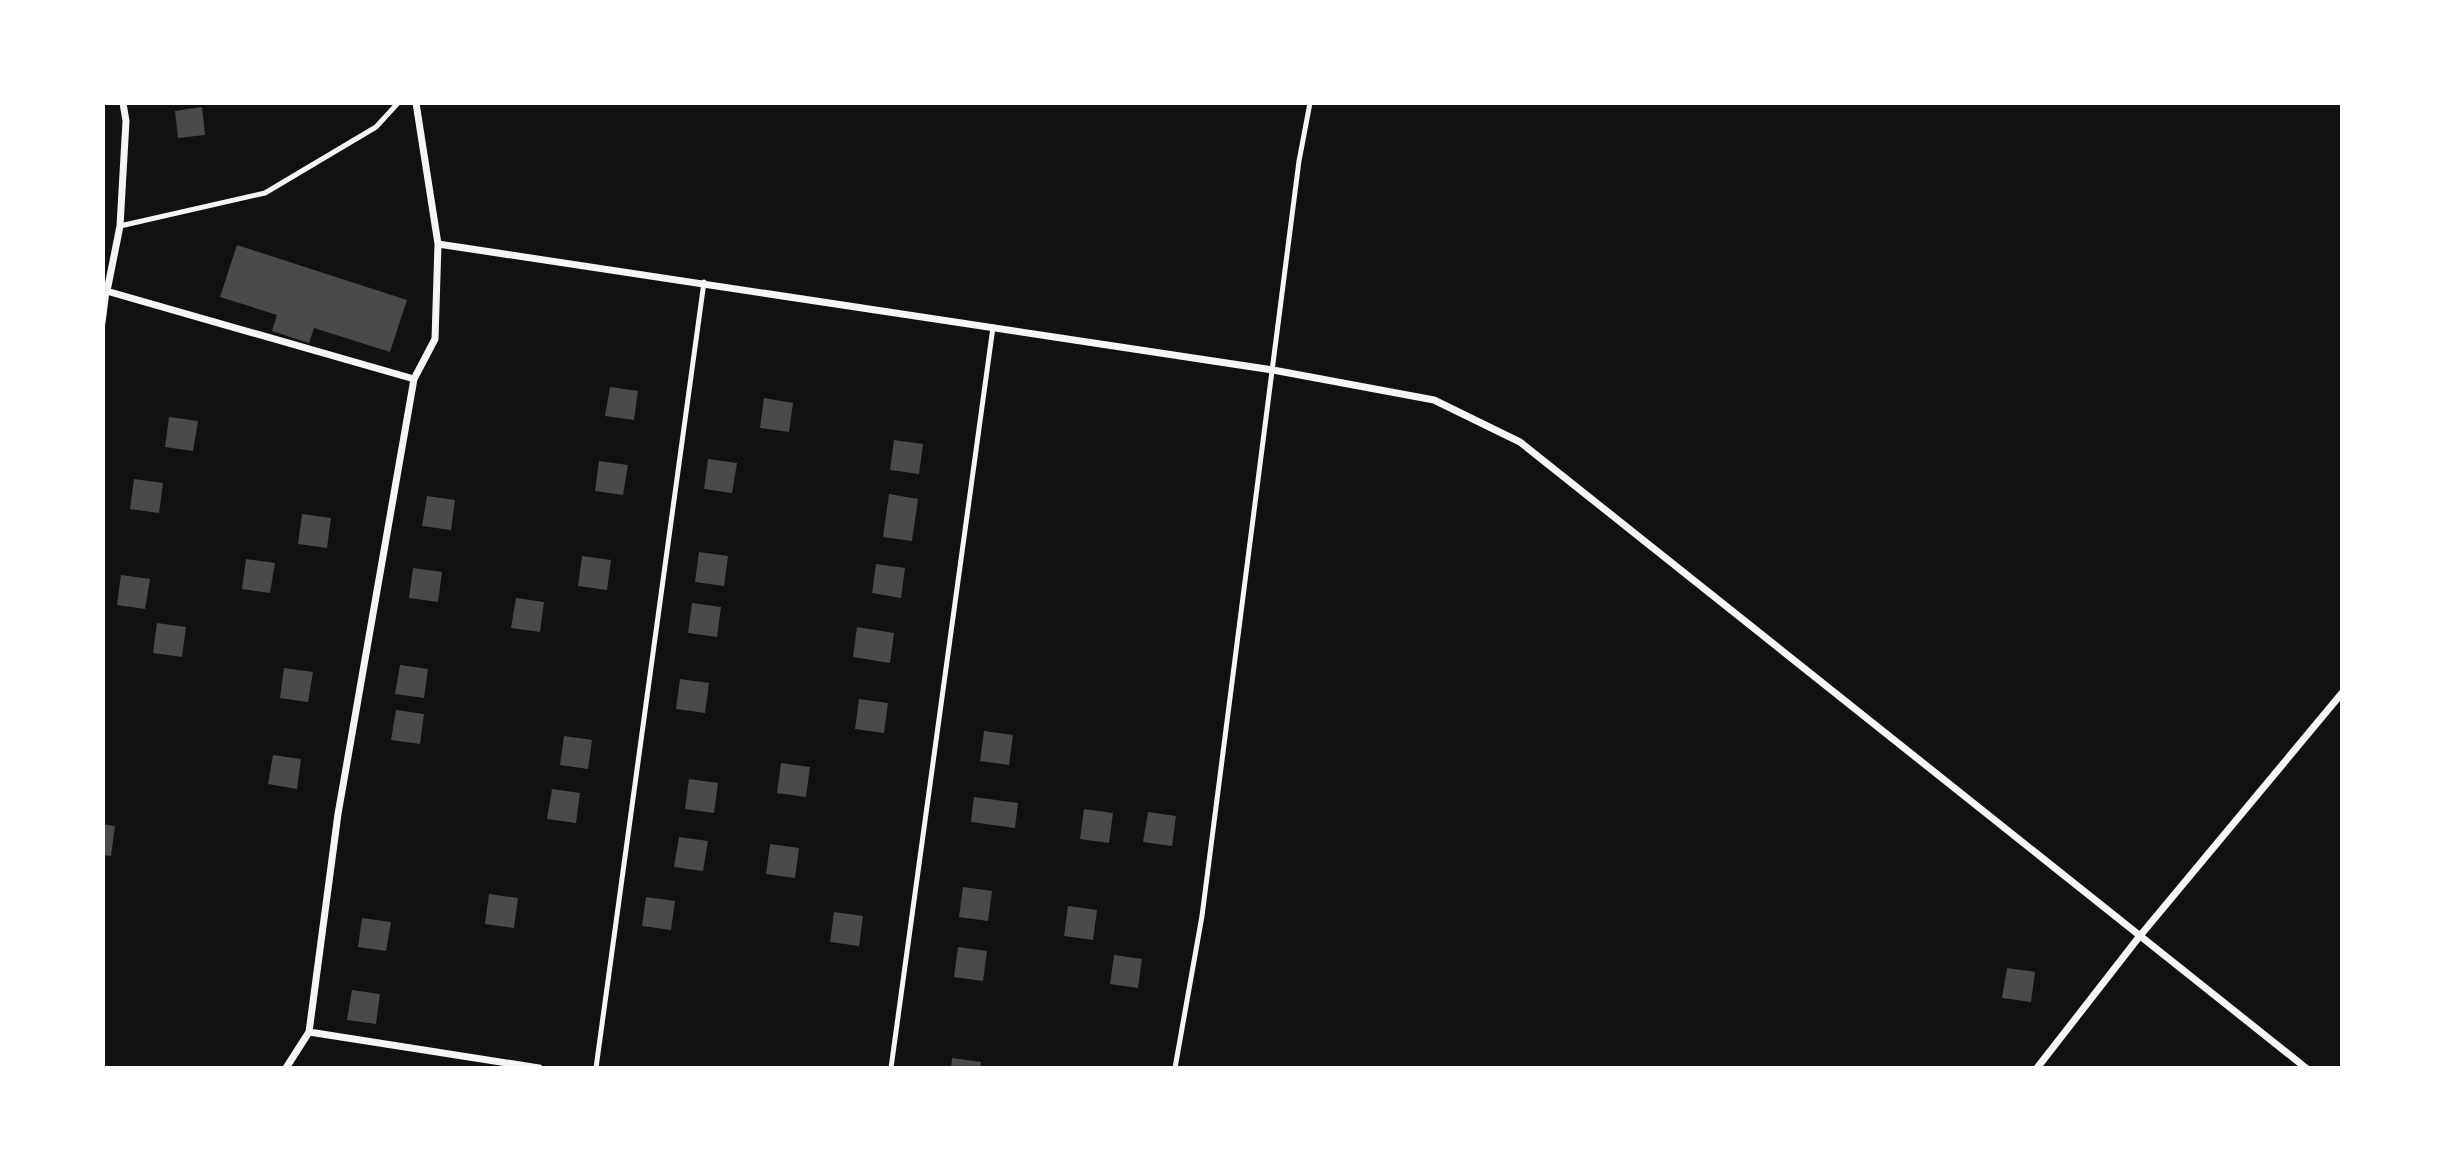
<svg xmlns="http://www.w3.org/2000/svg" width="2445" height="1171" viewBox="0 0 2445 1171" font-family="'Nunito Sans',sans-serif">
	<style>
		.building { fill: #4a4a4a }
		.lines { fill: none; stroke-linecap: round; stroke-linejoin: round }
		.service { stroke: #f5f5f5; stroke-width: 5 }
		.minor { stroke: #f5f5f5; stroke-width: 7 }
	</style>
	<rect width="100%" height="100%" fill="#111"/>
	<path class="building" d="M202,107L205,135L178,138L175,111Z
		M237,245L407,300L390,352L314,328L309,343L272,331L277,315L220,297Z
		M610,387L638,391L634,420L605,416Z
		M764,398L793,403L789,432L760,428Z
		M169,417L198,421L193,451L165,447Z
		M894,440L923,444L919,474L890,470Z
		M708,459L737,463L732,493L704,489Z
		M599,461L628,465L623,495L595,491Z
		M134,479L163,483L159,513L130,509Z
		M889,494L918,499L912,541L883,537Z
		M427,496L455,500L451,530L422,526Z
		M302,514L331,518L327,548L298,544Z
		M699,552L728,556L724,586L695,582Z
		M582,556L611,560L607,590L578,586Z
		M246,559L275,563L270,593L242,589Z
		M876,564L905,568L901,598L872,593Z
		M413,568L442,572L438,602L409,598Z
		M121,575L150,579L145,609L117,605Z
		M516,598L544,602L540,632L511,628Z
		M692,603L721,607L717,637L688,633Z
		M157,623L186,627L182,657L153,653Z
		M857,627L894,633L890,663L853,657Z
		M400,665L428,669L424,698L395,694Z
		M284,668L313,672L308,702L280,698Z
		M680,679L709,683L705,713L676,709Z
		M859,699L888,703L884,733L855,729Z
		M396,710L424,714L420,744L391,740Z
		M984,731L1013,735L1009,765L980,761Z
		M564,736L592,740L588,769L560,765Z
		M273,755L301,759L297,789L268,784Z
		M781,763L810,767L806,797L777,793Z
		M689,779L718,783L714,813L685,809Z
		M552,789L580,793L576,823L547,819Z
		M974,797L1018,803L1015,828L971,822Z
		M1084,809L1113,813L1109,843L1080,839Z
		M1148,812L1176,816L1172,846L1143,842Z
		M103,824L115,826L111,856L103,855Z
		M679,837L708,841L703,871L674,867Z
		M770,844L799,848L795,878L766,874Z
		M963,887L992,891L988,921L959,917Z
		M489,894L518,898L514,928L485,924Z
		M646,897L675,901L671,930L642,926Z
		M1068,906L1097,910L1093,940L1064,936Z
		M834,912L863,916L859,946L830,942Z
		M362,918L391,922L386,951L358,947Z
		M958,947L987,951L983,981L954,977Z
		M1114,955L1142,959L1138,988L1110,984Z
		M2007,968L2035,972L2031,1002L2002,998Z
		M352,990L380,994L376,1024L347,1020Z
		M952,1058L981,1062L980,1068H951Z"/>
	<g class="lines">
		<path class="service" d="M120,226L265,193L376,127L398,103
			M103,323L107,291
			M596,1068L704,282
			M891,1068L993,327
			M1175,1068L1202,916L1299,161L1310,103"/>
		<path class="minor" d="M438,244L1273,370L1434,400L1520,442L2306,1068
			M103,290L414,379
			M107,291L120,226L126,121L123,103
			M309,1032L539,1068
			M286,1068L309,1032L338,814L414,379L435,339L438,244L416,103
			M2037,1068L2139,937L2342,693"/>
	</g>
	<rect width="2445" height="1171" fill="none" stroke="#ffffff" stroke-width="210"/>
</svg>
